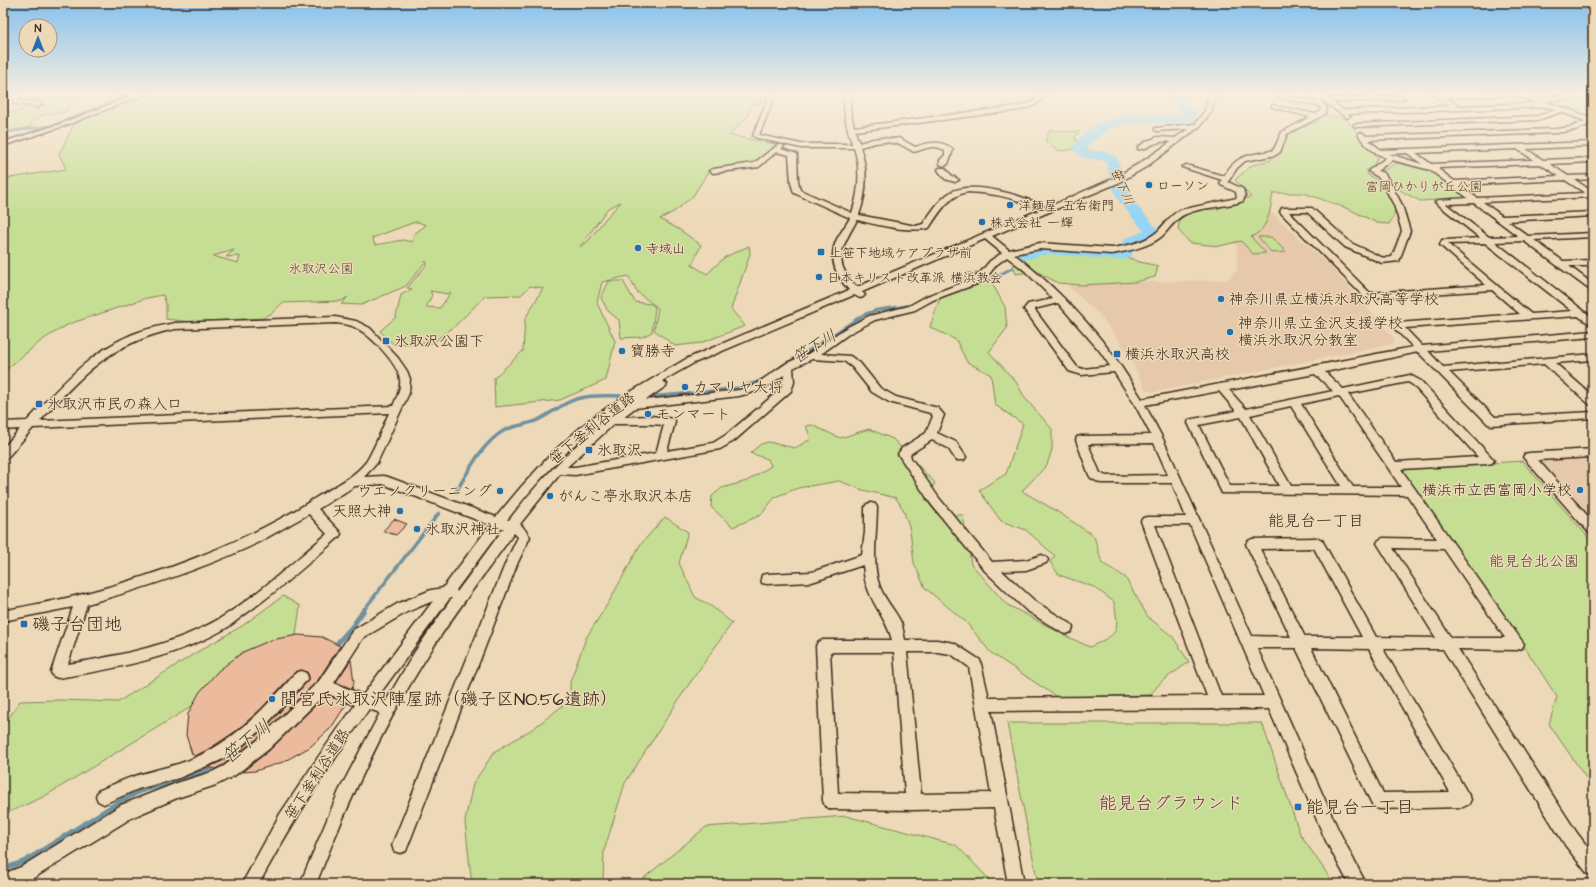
<svg xmlns="http://www.w3.org/2000/svg" width="1596" height="887" viewBox="0 0 1596 887" font-family="'Architects Daughter','Klee One',sans-serif">
	<style>
		.built { fill: #e6c9aa }
		.green { fill: #c6de94; stroke: #808459; fill-rule: evenodd }
		.lines { fill: none; stroke-linecap: round; stroke-linejoin: round }
		.stream-far3 { stroke: #70919f; stroke-width: 2.5 }
		.stream-far2 { stroke: #70919f; stroke-width: 3 }
		.stream-far1 { stroke: #70919f; stroke-width: 3.5 }
		.stream { stroke: #70919f; stroke-width: 5 }
		.river { fill: #94d5f5; fill-rule: evenodd }
		.building { fill: #ecbb9e; stroke: #3b2a1e }
		.minor-casing { stroke: #3b2a1e; stroke-width: 3 }
		.minor { fill: #edd9b7; fill-rule: evenodd }
		.poi-dot { fill: #1f6fb2; stroke: #edd9b7; stroke-width: 1.5 }
		.labels { text-anchor: middle; stroke-width: 3; stroke-linejoin: round; paint-order: stroke }
		.far-poi-label { font-size: 13px; fill: #3b2a1e; stroke: #edd9b7; text-anchor: start }
		.far-water-label { font-size: 13px; font-style: italic; fill: #48443e; stroke: #edd9b7 }
		.far-park-label { font-size: 13px; fill: #504530; stroke: #edd9b7 }
		.poi-label { font-size: 15px; fill: #3b2a1e; stroke: #edd9b7; text-anchor: start }
		.street-label { font-size: 15px; fill: #3b2a1e; stroke: #edd9b7 }
		.park-label { font-size: 15px; fill: #504530; stroke: #edd9b7 }
		.water-label { font-size: 16px; font-style: italic; fill: #48443e; stroke: #edd9b7 }
		.neighbourhood-label { font-size: 16px; fill: #3b2a1e; stroke: #edd9b7 }
		.near-poi-label { font-size: 18px; fill: #3b2a1e; stroke: #edd9b7; text-anchor: start }
		.near-park-label { font-size: 18px; fill: #504530; stroke: #edd9b7 }
		.near-water-label { font-size: 19px; font-style: italic; fill: #48443e; stroke: #edd9b7 }
	</style>
	<rect width="100%" height="100%" fill="#edd9b7"/>
	<filter id="ink" filterUnits="userSpaceOnUse"><feTurbulence type="fractalNoise" baseFrequency=".025" numOctaves="2"/><feDisplacementMap in="SourceGraphic" scale="8" xChannelSelector="R" yChannelSelector="G"/><feConvolveMatrix kernelMatrix="1 2 1 2 8 2 1 2 1" color-interpolation-filters="sRGB"/></filter>
	<g filter="url(#ink)">
		<path class="built" d="M1269,210L1329,265L1395,339L1393,344L1154,392L1146,390L1127,352L1099,314L1066,284L1227,280L1237,270V245L1222,237Z
			M1593,458V520L1541,461Z"/>
		<path class="green" d="M23,93H84L71,104L66,112C51,114 37,112 30,127L3,132V112C12,111 21,113 30,106L16,105L20,101L17,95Z
			M154,93H373L372,104L374,103L373,94L375,93H770L767,100H762L760,104L754,103L751,104L748,116L729,135L778,145L755,163L734,165L708,172L693,196L675,211L660,219L680,230L701,245L692,265L707,274L725,257L749,246L750,254L731,309L745,326L701,343L675,346L654,330L658,308L637,292L628,276L602,282L597,303L615,341L606,380L560,400L495,407L494,378L523,351L525,319L543,288L530,286L521,295L485,296L454,327L432,343L393,344L380,331L396,317L401,295L412,289L407,288L427,264L426,261L406,286L361,305L341,304L348,297L341,301L282,303L271,314L267,315L264,318L190,322L166,319V304L163,295L147,298L69,324L42,340L3,372V179L66,169L59,154L73,126L84,118ZM621,202L606,218L588,241L580,247L608,208ZM415,222H418L426,225L414,234L412,242L403,240L375,245L372,238ZM234,250L226,257L240,256L238,263L213,256ZM430,291L448,294L451,292L440,308L426,307L432,295Z
			M1567,93H1593V118L1544,102L1576,98Z
			M1320,114L1345,118L1378,158L1367,174L1392,190C1395,205 1398,211 1389,224L1377,223L1351,210L1304,193H1273C1270,210 1269,229 1251,237L1266,253L1253,254L1241,241L1219,246L1190,243L1178,230L1180,216L1196,210L1217,209L1251,197L1235,180L1252,165L1271,160L1272,150L1294,130L1318,121Z
			M1050,130L1080,132L1075,137L1078,143L1075,149C1059,152 1057,152 1045,141Z
			M1397,163L1432,171L1468,198L1420,201L1392,186L1380,172Z
			M1258,237H1271L1286,252L1272,253Z
			M1085,250L1118,254L1140,262L1158,266L1155,277L1136,282L1082,285L1058,283L1036,271L1016,274L1013,265L1030,255Z
			M978,272L992,283L1005,307L1007,328L989,352L1016,382L1025,398L1052,429V449L1047,465L1022,491L1058,512L1094,536L1102,563L1125,577L1148,617L1173,637L1189,662L1162,681L1150,695L1057,697L991,653L966,622L925,588L914,563L910,530L903,509L896,498L863,490L839,481L798,488L775,497L761,515L733,527L711,507L712,496L722,488L747,481L771,466L768,459L750,453L761,444L768,442L795,448L811,439L806,426L812,425L840,438L869,429L893,439L935,483L925,499L938,515H963L971,564L1006,604L1068,637L1090,647C1118,633 1120,634 1114,602L1094,587L1059,575L1050,562L1055,556L1026,530L1001,521L979,490L1006,474L1023,424L995,405L991,375L967,362L956,340L930,327L939,301L968,273Z
			M609,281H623L635,302L651,304L655,307L652,332L642,337L621,338L619,320L608,311L601,298Z
			M1522,461L1593,543V788L1549,724L1557,697L1507,620L1398,469Z
			M665,517L688,532L679,563L695,597L711,606L732,623L687,687L625,783L604,851L603,880L639,882L706,827L846,816L956,845L988,878L989,884H475L471,877L465,821L473,784L494,752L534,728L570,700V682L586,638L610,600L640,545Z
			M283,596L300,606L296,635L258,665L181,713L45,796L3,815V727L20,701L58,700L118,702L197,652L242,626Z
			M1007,723H1262L1300,834L1334,884H1038Z"/>
		<g class="lines">
			<path class="stream-far3" d="M3,133L54,125L119,99"/>
			<path class="stream-far2" d="M950,293L990,280L1012,268
				M924,304L944,295
				M773,373L783,365L805,353L863,315L877,310L914,305
				M676,395L737,388L761,381"/>
			<path class="stream-far1" d="M647,397L684,394
				M456,492C469,470 482,443 505,430C515,425 527,425 538,420C548,415 557,408 567,403C585,393 607,396 627,396
				M363,611L439,513"/>
			<path class="stream" d="M334,647L352,627L364,610
				M258,734L275,717
				M221,762L249,742
				M3,869L25,861L117,803L140,791L186,778L215,766"/>
			<path class="river" d="M1163,93H1176L1195,111L1197,114L1194,120C1149,131 1125,107 1086,148L1089,150L1106,152L1117,157L1128,191L1133,201L1159,231L1156,236L1136,245L1131,257L1120,260L1049,254C1039,254 1031,261 1021,258L1018,255L1021,252L1040,244L1119,250L1124,239L1144,231L1120,203L1114,191L1106,162C1095,157 1077,161 1073,147C1100,107 1143,118 1184,114Z"/>
		</g>
		<path class="building" d="M394,519L407,524L396,535L383,531Z
			M298,635L322,637L340,646L318,680L258,738L223,765L215,769L209,767L222,761L238,751L267,726L307,682L309,676L307,672L302,670L295,672L261,709L236,731L209,749L195,756L192,754L186,735L188,714L199,693L218,671L243,652L271,640Z
			M351,660L354,682L352,689L336,682Z
			M326,695L347,703L331,728L310,747L283,762L255,771L242,772L270,750Z"/>
		<g class="lines">
			<defs>
				<path id="minor" d="M14,93L20,97V101L39,102L42,104L37,108L34,106L14,104V98L11,95Z
					M113,93H148L64,126L3,146V142L60,124L132,96L116,95Z
					M770,93H776L759,135L801,144H852C847,127 842,112 845,93H851L850,109L854,127L1019,106L1031,103L1042,93H1049L1035,105L1020,110L855,131L859,143C867,141 874,138 882,138C889,138 893,140 899,138L915,147C927,143 942,139 953,150L948,164L944,166L940,164V160L945,155V151C935,143 925,149 914,152L898,143C893,144 890,142 885,142C876,142 868,145 860,147C868,169 867,193 859,215L916,226L923,224C931,213 939,199 951,192C973,180 1026,196 1046,208L1112,179L1140,163L1171,142C1154,139 1147,151 1138,149V147L1147,141L1158,137L1175,138L1189,129L1157,131L1155,130V128L1195,124L1205,111L1209,93H1215L1212,111L1199,127L1146,167L1118,183L992,236L1009,250L1040,243L1112,248C1127,246 1145,242 1157,232C1165,224 1170,215 1180,210L1237,198L1236,192L1221,185L1220,183L1222,180L1182,167L1186,165L1224,176C1237,154 1248,156 1271,151L1274,149L1282,132L1310,117L1272,107V105L1315,114L1320,112L1321,108L1319,106L1277,97L1276,96L1278,93H1285L1283,95L1316,102L1311,95L1312,94L1321,93L1327,98L1402,96L1405,98L1402,100L1332,102L1343,110L1450,106L1431,93H1521L1536,98L1564,96L1560,93C1566,93 1571,93 1575,97L1572,99L1544,101L1593,118V123L1575,130L1556,133L1368,140L1381,150L1593,142V146L1526,149L1543,160L1593,158V162L1550,164L1568,176L1593,175V179L1575,180L1593,192V197L1483,202L1502,216L1593,212V216L1508,221L1528,236L1593,233V237L1534,240L1563,261L1593,260V266H1569L1593,284V291L1590,290L1524,241L1495,242L1593,318V326L1578,316L1405,328L1422,346L1593,331V337L1428,351L1443,367L1593,354V360L1555,363L1593,396V405L1589,404L1544,364L1449,372L1495,417L1593,412V418L1492,425L1488,424L1418,352L1325,372L1343,389L1410,375L1421,381L1494,460L1492,463L1488,464L1401,469L1524,644L1522,648L1517,650L1458,649L1577,833L1593,854V875L1587,873L1565,845L1443,649H1383L1471,799L1469,804L1463,807L1379,809L1373,806L1296,648H1257L1338,829L1366,884H1349L1326,841L1269,709H1221L1217,710L1213,709L991,711L1024,884H1008L994,808L914,810L831,809L825,806L823,801L816,646L818,642L823,640H892C887,620 873,606 867,586C864,580 864,572 863,565L812,582L767,584L762,583L761,579L762,575L767,574L812,572L862,555L865,532V507L867,504L871,503L875,504L877,507C877,532 871,564 880,587C885,601 897,612 902,625C903,630 904,635 905,640H937L954,643L980,660L989,698L1207,696L1141,521L1143,518L1147,517H1186L1172,483H1100L1091,478L1089,475L1076,440L1077,437L1081,436L1151,435L1134,403L1114,372L1082,375L1069,371L1024,309L1028,304L1053,299L1024,270L1007,257L996,265L987,277L979,283L933,300L915,310L875,320L850,333L821,354L850,356L860,363L880,388L896,397L938,408L944,415L937,433L956,442L966,457L964,460H956L948,448L932,440L910,454L911,458L939,498L992,562L1026,560L1042,555L1046,557L1048,560L1046,563L1026,570L1002,571L1036,602L1071,624L1073,628L1071,632L1066,634L1061,632L1026,610L985,571L931,504L898,454L902,448L926,433L933,416L930,413L889,402L872,392L852,367L844,361L812,359L793,368L794,382L791,391L734,441L720,449L575,475L560,474L520,524L523,527L530,537L518,562L406,851L400,853L394,851L392,845L506,562L518,537L514,533C484,575 452,616 425,660C381,730 346,807 316,884H300L339,791L380,713L369,709C329,766 291,823 259,884H242L280,814L321,753L355,705L326,693L269,749L234,776L216,785L177,798L133,817L32,879L19,884H3V874L21,867L121,805L177,783L212,772L224,766L259,739L319,681L353,630L397,604L431,590L443,588L490,525L383,484L355,486L318,509L339,531L341,534L339,537C309,563 280,589 248,612C241,617 235,622 228,627C178,657 115,669 58,678L53,676L51,672L73,607L3,621V611C30,605 57,601 83,594C162,574 249,541 317,497C335,486 353,478 366,462C374,450 383,426 389,413L33,428L7,458L3,459V448L20,429L3,430V422L27,421C58,389 88,353 131,335C145,329 160,326 175,323L335,317L356,321L370,328L398,358L407,371L410,379L409,393L377,463L364,477L384,476L388,477L496,517L521,487L554,451L589,420L627,394L686,359L849,290C836,276 828,258 837,239C841,232 846,225 850,218L794,193L791,183L789,155L776,152L759,167L713,173L709,171L713,169L754,163L778,145H782L784,146L781,149L797,154L798,181L800,190L852,213C859,192 861,169 854,148H801L757,138L753,136ZM1514,95L1538,103L1459,106L1446,98ZM1320,99L1347,118L1350,116L1348,114L1547,107L1555,110L1537,116L1354,124V126L1356,127L1538,120L1561,112L1585,121L1571,127L1556,129L1366,136L1363,133H1359L1358,134C1365,146 1373,152 1386,158L1368,171L1378,177L1383,184L1394,205L1402,231L1392,257L1385,258L1381,257L1351,243L1312,208H1282L1280,212L1365,298L1492,290L1520,314L1397,323L1392,326L1413,347L1142,399C1130,381 1120,363 1106,346C1081,313 1046,279 1014,254L1040,249L1112,254C1128,251 1148,247 1161,237C1170,229 1175,218 1186,214C1204,206 1224,208 1243,201L1245,196L1243,189L1228,182L1237,168L1245,161L1276,155L1280,152L1287,134L1325,114L1327,108ZM1517,149L1534,160L1431,164L1416,153ZM1407,153L1422,164L1389,154ZM1392,160L1430,170L1468,198L1439,200L1435,202L1480,238L1445,240H1442L1440,245L1486,285L1370,293L1289,212H1307L1345,247L1382,263L1399,261L1410,231L1402,205L1391,184L1384,173L1377,171ZM1540,164L1559,176L1454,181L1437,168ZM1565,180L1585,193L1477,198L1459,185ZM968,192C992,193 1018,198 1039,210L857,287C830,261 843,246 857,220C878,225 908,233 929,228C939,213 949,195 968,192ZM1474,203L1518,236L1489,237L1446,204ZM985,239L1002,253L990,261L980,273L973,279L927,296L909,306L869,316L844,329L808,354L787,363L753,386L739,390L646,400L666,386L667,384L662,381L694,363L854,295L860,298L863,297L865,295L862,292ZM1485,243L1572,311L1531,314L1448,244ZM1058,303L1099,350L1110,366L1083,369L1077,367L1034,309ZM335,323C342,324 350,324 356,328C370,334 398,364 400,379C401,389 397,397 393,406L40,421C83,374 110,343 175,329ZM1315,374L1333,391L1246,409L1229,390ZM784,375L782,388L726,435L713,443L667,451L675,422L674,419L651,416L623,417L635,408L739,396L761,390ZM1408,382L1413,385L1478,457L1396,462L1348,394ZM1219,391L1236,411L1193,419L1189,420L1188,423L1222,493L1407,495L1437,539L1383,538L1379,540L1377,543L1436,638L1376,637L1322,540L1318,538L1252,539L1248,541L1246,544L1291,637L1252,636L1163,439L1145,405ZM1339,396L1401,487H1353L1301,404ZM637,397C588,431 545,472 509,520H507C544,472 585,429 637,397ZM1291,406L1341,486H1291L1250,415ZM1241,417L1279,486H1230L1199,425ZM614,424H651L664,425L656,453L575,467H567ZM1154,443L1168,475L1106,476L1100,473L1088,444ZM309,514L327,534C293,562 257,596 219,619C174,645 119,656 68,664L87,604C141,589 196,571 247,548C268,538 288,525 309,514ZM1155,525H1190L1264,696H1221ZM502,528H504L457,592L456,590ZM1314,548L1362,637H1305L1260,549ZM1393,548L1444,549L1505,638H1451ZM450,598H452L414,653L386,701L376,699ZM433,601L363,695L334,683L363,638L407,612ZM1311,648L1369,649L1450,792L1383,793ZM830,652H894L905,794L838,793ZM907,652H937L951,654L969,667L991,793L921,794Z
					M939,168H945L951,175L959,180L955,182L945,179L938,170Z
					M1593,449V457L1538,460L1593,522V535L1589,533L1523,457L1525,454L1529,453Z
					M301,671L306,673L308,677L306,681L266,725L237,750L221,760L179,778L138,789L104,804L98,801L96,796L98,791C112,785 125,779 138,775C157,769 176,766 194,758C236,740 267,706 296,673Z"/>
			</defs>
			<use href="#minor" class="minor-casing"/>
			<use href="#minor" class="minor"/>
		</g>
	</g>
	<linearGradient id="sky" x2="0" y2="1"><stop stop-color="#86c1ed"/><stop offset="0.43" stop-color="#f7eedf"/><stop offset="1" stop-color="#f7eedf" stop-opacity="0"/></linearGradient>
	<rect width="1596" height="217" fill="url(#sky)"/>
	<g class="poi-dot">
		<circle cx="1149" cy="185" r="4"/>
		<circle cx="1010" cy="205" r="4"/>
		<circle cx="982" cy="222" r="4"/>
		<circle cx="638" cy="248" r="4"/>
		<rect x="817" y="248" width="8" height="8" rx="2"/>
		<circle cx="819" cy="277" r="4"/>
		<circle cx="1221" cy="299" r="4"/>
		<circle cx="1230" cy="332" r="4"/>
		<rect x="382" y="337" width="8" height="8" rx="2"/>
		<circle cx="622" cy="351" r="4"/>
		<rect x="1113" y="350" width="8" height="8" rx="2"/>
		<circle cx="685" cy="387" r="4"/>
		<rect x="35" y="400" width="8" height="8" rx="2"/>
		<circle cx="648" cy="414" r="4"/>
		<rect x="585" y="446" width="8" height="8" rx="2"/>
		<circle cx="1580" cy="490" r="4"/>
		<circle cx="500" cy="491" r="4"/>
		<circle cx="550" cy="496" r="4"/>
		<circle cx="400" cy="511" r="4"/>
		<circle cx="417" cy="529" r="4"/>
		<rect x="20" y="620" width="8" height="8" rx="2"/>
		<circle cx="272" cy="699" r="4"/>
		<rect x="1294" y="803" width="8" height="8" rx="2"/>
	</g>
	<g class="labels">
		<g class="far-poi-label">
			<text x="1157" y="190">ローソン</text>
			<text x="1018" y="210">洋麺屋 五右衛門</text>
			<text x="990" y="227">株式会社 一輝</text>
			<text x="646" y="253">寺域山</text>
			<text x="829" y="257">上笹下地域ケアプラザ前</text>
			<text x="827" y="282">日本キリスト改革派 横浜教会</text>
		</g>
		<g class="far-water-label">
			<text transform="translate(1123 186) rotate(67)" y="5">笹下川</text>
		</g>
		<g class="far-park-label">
			<text x="1424" y="191">富岡ひかりが丘公園</text>
			<text x="321" y="273">氷取沢公園</text>
		</g>
		<g class="poi-label">
			<text x="1229" y="304">神奈川県立横浜氷取沢高等学校</text>
			<text x="1238" y="328">神奈川県立金沢支援学校<tspan x="1238" dy="17">横浜氷取沢分教室</tspan></text>
			<text x="394" y="346">氷取沢公園下</text>
			<text x="630" y="356">寶勝寺</text>
			<text x="1125" y="359">横浜氷取沢高校</text>
			<text x="693" y="392">カマリヤ大将</text>
			<text x="47" y="409">氷取沢市民の森入口</text>
			<text x="656" y="419">モンマート</text>
			<text x="597" y="455">氷取沢</text>
			<text x="1572" y="495" text-anchor="end">横浜市立西富岡小学校</text>
			<text x="492" y="496" text-anchor="end">ウエノクリーニング</text>
			<text x="558" y="501">がんこ亭氷取沢本店</text>
			<text x="392" y="516" text-anchor="end">天照大神</text>
			<text x="425" y="534">氷取沢神社</text>
		</g>
		<g class="street-label">
			<text transform="translate(592 428) rotate(-39)" y="5">笹下釜利谷道路</text>
			<text transform="translate(317 774) rotate(-57)" y="5">笹下釜利谷道路</text>
		</g>
		<g class="park-label">
			<text x="1534" y="566">能見台北公園</text>
		</g>
		<g class="water-label">
			<text transform="translate(814 346) rotate(-32)" y="6">笹下川</text>
		</g>
		<g class="neighbourhood-label">
			<text x="1316" y="526">能見台一丁目</text>
		</g>
		<g class="near-poi-label">
			<text x="32" y="630">磯子台団地</text>
			<text x="280" y="705">間宮氏氷取沢陣屋跡（磯子区NO.56遺跡）</text>
			<text x="1306" y="813">能見台一丁目</text>
		</g>
		<g class="near-park-label">
			<text x="1171" y="809">能見台グラウンド</text>
		</g>
		<g class="near-water-label">
			<text transform="translate(246 741) rotate(-39)" y="7">笹下川</text>
		</g>
	</g>
	<rect width="1596" height="887" fill="none" stroke="#edd9b7" stroke-width="16"/>
	<rect x="8" y="8" width="1580" height="871" fill="none" stroke="#3b2a1e" stroke-width="1.5" filter="url(#ink)"/>
	<g transform="translate(38 38)"><circle r="19" fill="#edd9b7" stroke="#a6937a"/>
	<path d="M0-3L7 15L0 10L-7 15Z" fill="#1f6fb2"/>
	<text y="-6" font-size="11" font-weight="bold" text-anchor="middle" fill="#3b2a1e">N</text>
	</g>
</svg>
